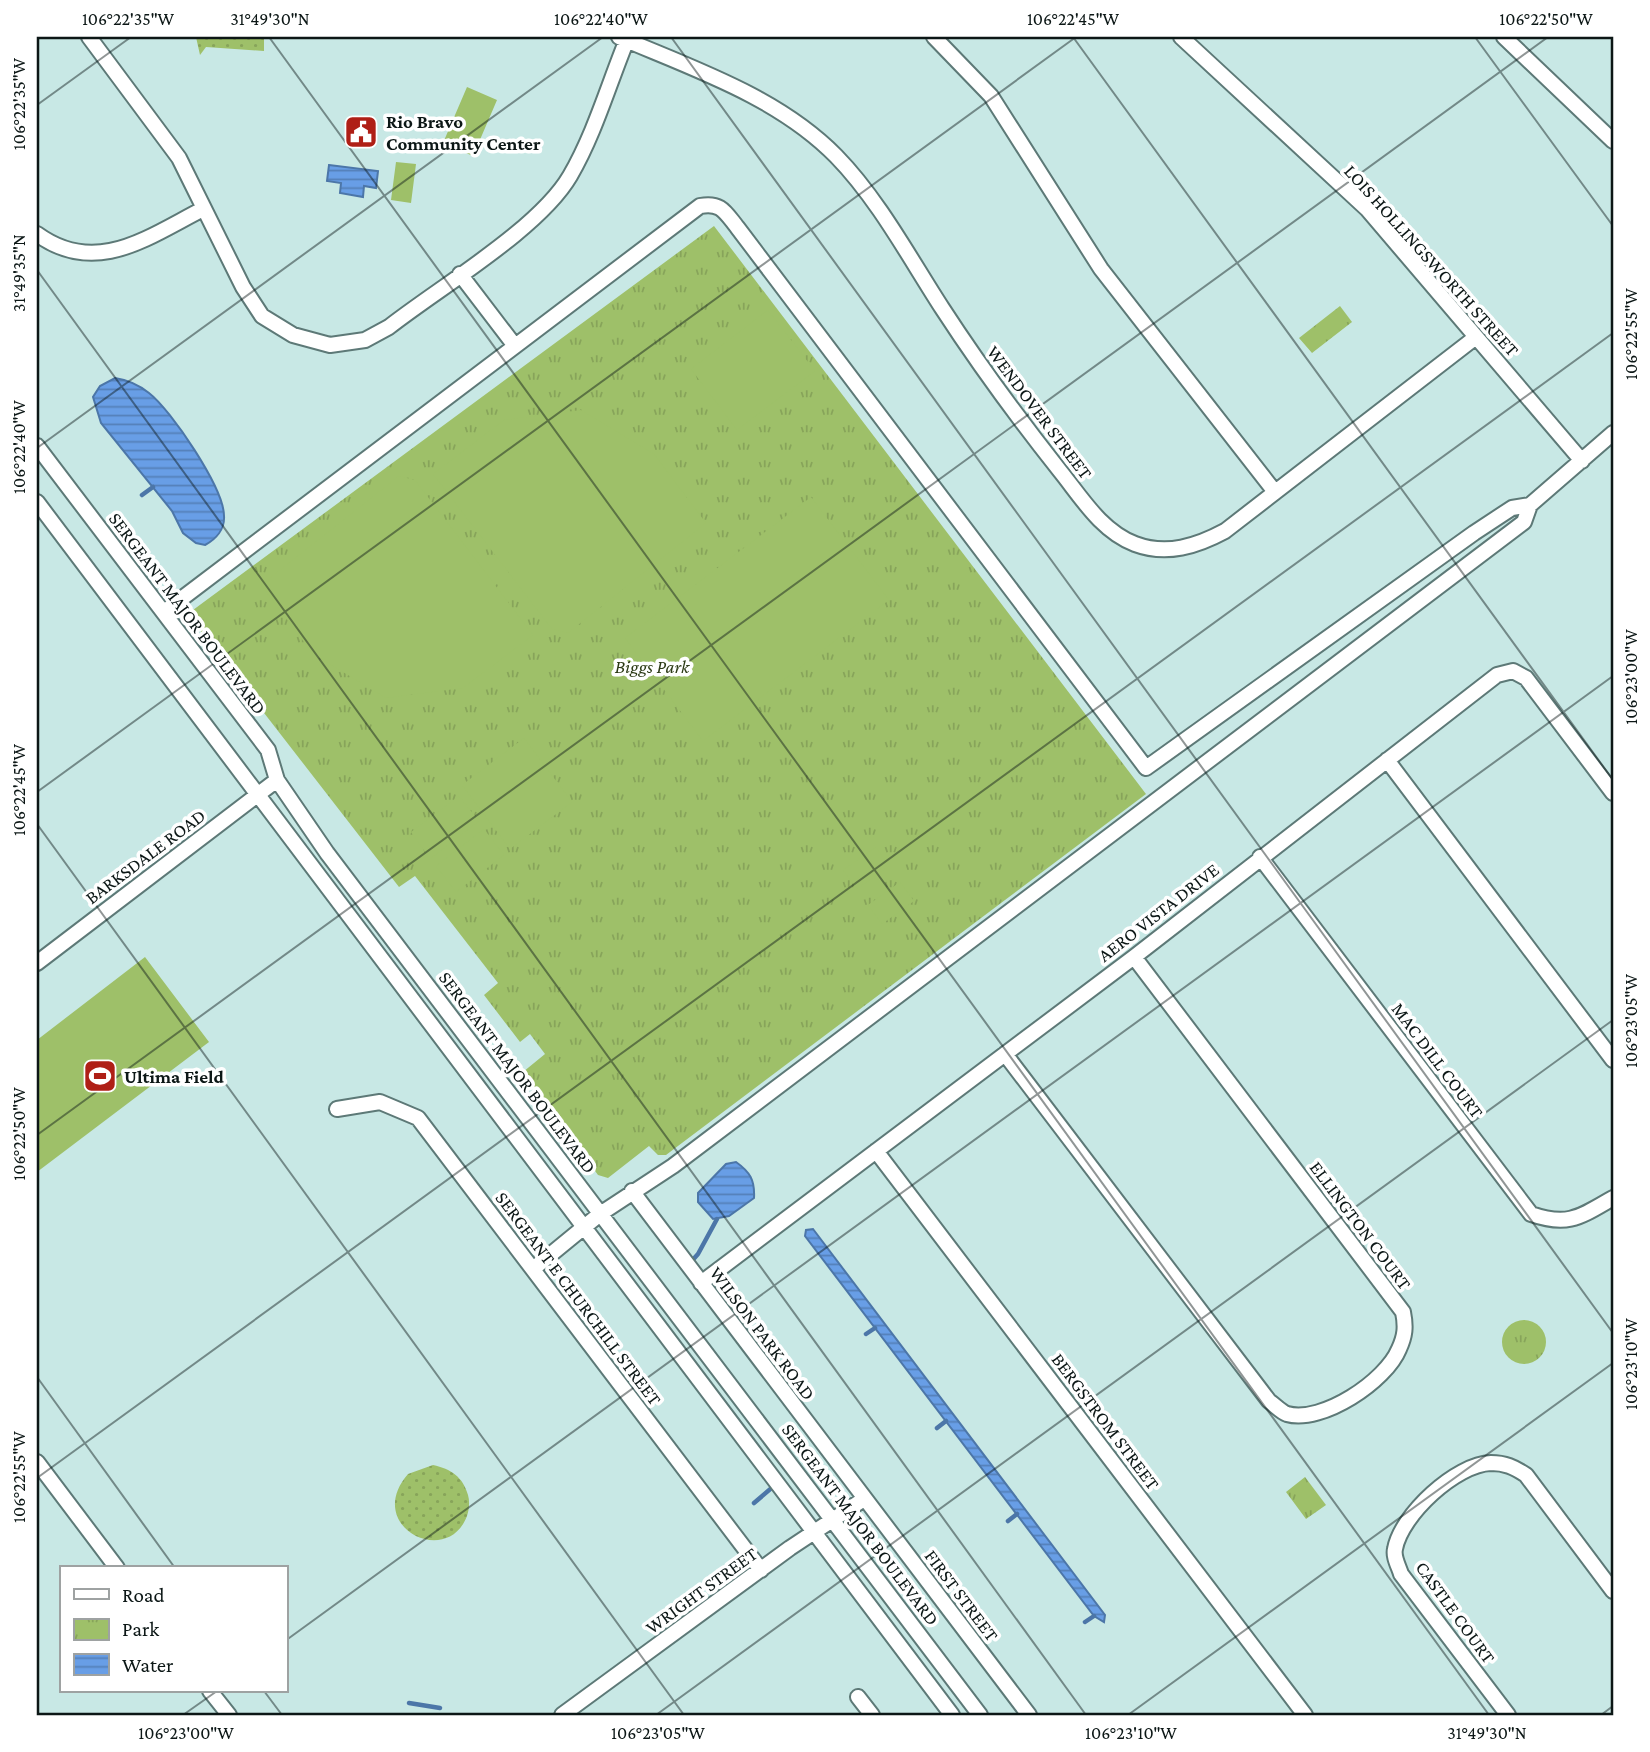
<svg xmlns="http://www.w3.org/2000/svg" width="1650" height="1752" viewBox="0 0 1650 1752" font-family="'Crimson Pro',serif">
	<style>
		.grass { fill: url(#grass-dots) }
		.park { fill: url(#park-tufts) }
		.pitch { fill: #9ec069 }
		.water { fill: url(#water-rules); stroke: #4c76a8; stroke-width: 2 }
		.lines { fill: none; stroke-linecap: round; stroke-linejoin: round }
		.stream { stroke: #4c76a8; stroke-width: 4.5 }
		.minor-casing { stroke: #5d7977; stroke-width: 18 }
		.minor { stroke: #fff; stroke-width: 14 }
		.ticks { fill: none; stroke: #0c1716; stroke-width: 2; stroke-opacity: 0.45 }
		.labels { text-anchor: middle; stroke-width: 7; stroke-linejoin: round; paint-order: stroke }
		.poi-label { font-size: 19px; font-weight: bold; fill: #0c1716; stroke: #fff; text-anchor: start }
		.street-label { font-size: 19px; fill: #0c1716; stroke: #fff }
		.park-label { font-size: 19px; font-style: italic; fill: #2c3a15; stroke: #fff }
		.neatline { fill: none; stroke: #0c1716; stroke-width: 2.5 }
		.ticks-label { font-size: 18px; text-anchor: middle; fill: #0c1716 }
	</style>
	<defs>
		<pattern id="grass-dots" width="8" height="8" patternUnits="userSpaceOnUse" patternTransform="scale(1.75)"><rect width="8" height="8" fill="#9ec069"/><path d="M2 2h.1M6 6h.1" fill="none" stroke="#87a45a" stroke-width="1.8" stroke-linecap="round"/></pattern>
		<pattern id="park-tufts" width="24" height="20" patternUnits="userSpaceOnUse" patternTransform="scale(1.75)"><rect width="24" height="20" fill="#9ec069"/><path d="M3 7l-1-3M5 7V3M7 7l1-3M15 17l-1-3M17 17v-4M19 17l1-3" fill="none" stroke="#87a45a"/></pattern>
		<pattern id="water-rules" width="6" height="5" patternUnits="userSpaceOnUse" patternTransform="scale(1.75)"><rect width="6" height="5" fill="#689ee6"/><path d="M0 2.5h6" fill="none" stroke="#5480b9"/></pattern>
	</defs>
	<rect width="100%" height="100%" fill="#c8e8e5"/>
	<path class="grass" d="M196,37H264V51L206,47L200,55Z
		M433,1465C451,1469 463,1477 468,1495C470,1502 469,1510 467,1516C447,1569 363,1526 408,1474Z"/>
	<path class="park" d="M714,226L1146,794L666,1155H658L649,1146L608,1178L598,1175L523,1072L545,1054L530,1034L520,1042L484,995L498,983L415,876L399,887L192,620L193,610Z
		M1340,306L1352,322L1312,353L1299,338Z
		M1502 1342a22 22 0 1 1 44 0a22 22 0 1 1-44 0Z
		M1305,1477L1326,1505L1306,1519L1286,1492Z"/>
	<path class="pitch" d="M467,87L497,100L473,156L443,143Z
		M396,162L416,164L411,203L391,200Z
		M768,310L815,371L737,430L691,369Z
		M581,410L654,454L706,523L568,633L552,629L433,474L504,420Z
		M399,476L415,480L533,635L463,688L386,698L313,654L261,585Z
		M811,497L889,600L703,741L625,638Z
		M524,738L572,802L510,849L462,785Z
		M459,796L479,821L430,859L411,832Z
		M484,829L504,855L456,892L436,866Z
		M876,847L889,866L857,889L843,870Z
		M900,882L914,901L882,924L868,905Z
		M145,957L209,1042L37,1172V1040Z"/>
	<path class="water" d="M329,165L378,171L376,188L364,186L363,197L340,193L341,183L327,181Z
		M115,378C128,380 139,385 149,393C171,410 224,488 224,516C225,529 216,539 205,545L196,543L183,533L172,511L101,423L93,397L100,386Z
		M736,1162C750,1172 755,1180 754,1198L729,1216L713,1219L698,1202V1193L726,1164Z
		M813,1229L1105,1615L1104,1622L1094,1616L805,1236L806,1230Z"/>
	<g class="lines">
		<path class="stream" d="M142,495L153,487
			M690,1263L698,1254L717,1219
			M866,1334L875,1328
			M937,1428L946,1421
			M754,1503L775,1485
			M1008,1521L1017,1514
			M1085,1622L1094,1616
			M409,1703L440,1708"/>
		<defs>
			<path id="minor" d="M89,37L179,158L243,287L262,316L293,335L330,345L365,340L389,327C440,287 539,229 570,176C595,133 609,83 628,37
				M619,37C694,69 778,97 836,156C878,199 909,257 942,308C979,365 1018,418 1060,471C1081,497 1101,531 1135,544C1167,556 1197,546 1225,531L1476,337
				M934,37L991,96L1101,269L1275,492
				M1181,37L1367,209L1582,461
				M1504,37L1613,141
				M37,234C96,277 148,237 203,209
				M460,274L515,346
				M37,446L268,750L277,780L327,853L980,1715
				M37,502L952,1715
				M164,612L700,206C721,202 725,212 737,227L1146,768L1474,533L1512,508L1530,505
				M1387,760L1613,1060
				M1260,857L1531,1214C1568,1227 1580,1217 1613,1198
				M37,963L277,780
				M1005,1054L1269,1401C1275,1405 1281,1412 1287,1414C1322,1424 1386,1381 1399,1349C1405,1336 1406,1327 1403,1312L1134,957
				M337,1109L380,1102L418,1118L761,1570
				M876,1151L1305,1715
				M632,1191L1029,1715
				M533,1269L600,1214L673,1166L1524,522L1530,505L1613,433
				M701,1283L1134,957L1497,675L1513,671L1526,678L1613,793
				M37,1462L117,1568
				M210,1691L229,1715
				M858,1697L872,1715
				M562,1715L790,1548L864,1499
				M1508,1715L1401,1574C1399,1567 1393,1557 1395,1549C1401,1515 1456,1464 1491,1463C1505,1463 1514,1467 1526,1475L1613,1591"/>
		</defs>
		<use href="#minor" class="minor-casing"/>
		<use href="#minor" class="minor"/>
	</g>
	<path class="ticks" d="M269,37L1489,1715M671,37L1613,1333M1073,37L1613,780M1475,37L1613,226M37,105L131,37M37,270L1086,1715M37,448L603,37M37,792L1076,37M37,824L684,1715M37,1135L1548,37M37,1377L175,1568M37,1478L1613,333M285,1641L1613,676M264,1691L282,1715M183,1715L217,1691M656,1715L1613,1020M1128,1715L1613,1363M1601,1715L1613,1706"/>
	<defs>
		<symbol id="civic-square" viewBox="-11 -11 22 22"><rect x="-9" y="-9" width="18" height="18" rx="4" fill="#af1f16" stroke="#fff"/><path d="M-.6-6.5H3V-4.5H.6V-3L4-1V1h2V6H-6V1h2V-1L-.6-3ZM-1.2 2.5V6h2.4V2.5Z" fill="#fff"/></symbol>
		<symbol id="stadium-square" viewBox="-11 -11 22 22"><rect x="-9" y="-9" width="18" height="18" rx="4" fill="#af1f16" stroke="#fff"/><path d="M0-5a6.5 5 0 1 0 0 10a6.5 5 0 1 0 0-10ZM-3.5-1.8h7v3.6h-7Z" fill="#fff"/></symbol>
	</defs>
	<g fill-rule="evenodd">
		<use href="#civic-square" x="342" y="113" width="38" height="38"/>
		<use href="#stadium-square" x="81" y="1057" width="38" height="38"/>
	</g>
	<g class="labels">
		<g class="poi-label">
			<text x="386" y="128">Rio Bravo<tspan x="386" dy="22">Community Center</tspan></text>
			<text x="124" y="1083">Ultima Field</text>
		</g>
		<g class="street-label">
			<text transform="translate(1432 260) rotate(48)" y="7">LOIS HOLLINGSWORTH STREET</text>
			<text transform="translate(1040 412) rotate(53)" y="7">WENDOVER STREET</text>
			<text transform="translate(188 613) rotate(53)" y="7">SERGEANT MAJOR BOULEVARD</text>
			<text transform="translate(145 856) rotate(-37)" y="7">BARKSDALE ROAD</text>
			<text transform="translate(1158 912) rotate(-38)" y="7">AERO VISTA DRIVE</text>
			<text transform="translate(1438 1060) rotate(53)" y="7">MAC DILL COURT</text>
			<text transform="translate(518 1072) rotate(53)" y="7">SERGEANT MAJOR BOULEVARD</text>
			<text transform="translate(1361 1225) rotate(53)" y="7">ELLINGTON COURT</text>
			<text transform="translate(579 1298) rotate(53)" y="7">SERGEANT E CHURCHILL STREET</text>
			<text transform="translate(763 1333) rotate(53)" y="7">WILSON PARK ROAD</text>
			<text transform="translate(1106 1421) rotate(53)" y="7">BERGSTROM STREET</text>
			<text transform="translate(861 1524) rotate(53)" y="7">SERGEANT MAJOR BOULEVARD</text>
			<text transform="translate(701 1590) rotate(-36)" y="7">WRIGHT STREET</text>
			<text transform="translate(962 1595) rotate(53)" y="7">FIRST STREET</text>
			<text transform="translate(1456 1612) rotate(54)" y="7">CASTLE COURT</text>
		</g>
		<g class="park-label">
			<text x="652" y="673">Biggs Park</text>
		</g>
	</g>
	<rect width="1650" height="1752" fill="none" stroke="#ffffff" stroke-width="77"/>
	<rect x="60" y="1566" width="228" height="126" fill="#ffffff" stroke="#9ea2a2" stroke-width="2"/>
	<rect x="74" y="1589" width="35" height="10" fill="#ffffff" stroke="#9ea2a2" stroke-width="2"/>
	<text x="122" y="1602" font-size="21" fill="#0c1716">Road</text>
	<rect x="74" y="1619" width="35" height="21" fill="url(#park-tufts)" stroke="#9ea2a2" stroke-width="2"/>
	<text x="122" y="1636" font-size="21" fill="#0c1716">Park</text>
	<rect x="74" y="1654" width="35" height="21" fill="url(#water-rules)" stroke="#9ea2a2" stroke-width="2"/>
	<text x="122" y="1672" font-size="21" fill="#0c1716">Water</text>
	<rect x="38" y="38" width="1574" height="1676" class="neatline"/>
	<g class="ticks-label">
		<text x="128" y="25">106°22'35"W</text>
		<text x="270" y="25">31°49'30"N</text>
		<text x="601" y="25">106°22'40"W</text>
		<text x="1073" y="25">106°22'45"W</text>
		<text x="1546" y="25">106°22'50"W</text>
		<text transform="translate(19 104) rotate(-90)" y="6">106°22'35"W</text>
		<text transform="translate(19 273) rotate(-90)" y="6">31°49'35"N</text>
		<text transform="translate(1631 334) rotate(-90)" y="6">106°22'55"W</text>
		<text transform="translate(19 447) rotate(-90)" y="6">106°22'40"W</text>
		<text transform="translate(1631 677) rotate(-90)" y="6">106°23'00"W</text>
		<text transform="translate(19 790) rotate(-90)" y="6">106°22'45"W</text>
		<text transform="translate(1631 1021) rotate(-90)" y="6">106°23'05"W</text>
		<text transform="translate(19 1134) rotate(-90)" y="6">106°22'50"W</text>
		<text transform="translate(1631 1364) rotate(-90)" y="6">106°23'10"W</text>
		<text transform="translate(19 1477) rotate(-90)" y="6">106°22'55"W</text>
		<text x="186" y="1739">106°23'00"W</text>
		<text x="658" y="1739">106°23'05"W</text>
		<text x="1131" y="1739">106°23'10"W</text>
		<text x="1487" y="1739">31°49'30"N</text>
	</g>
</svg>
